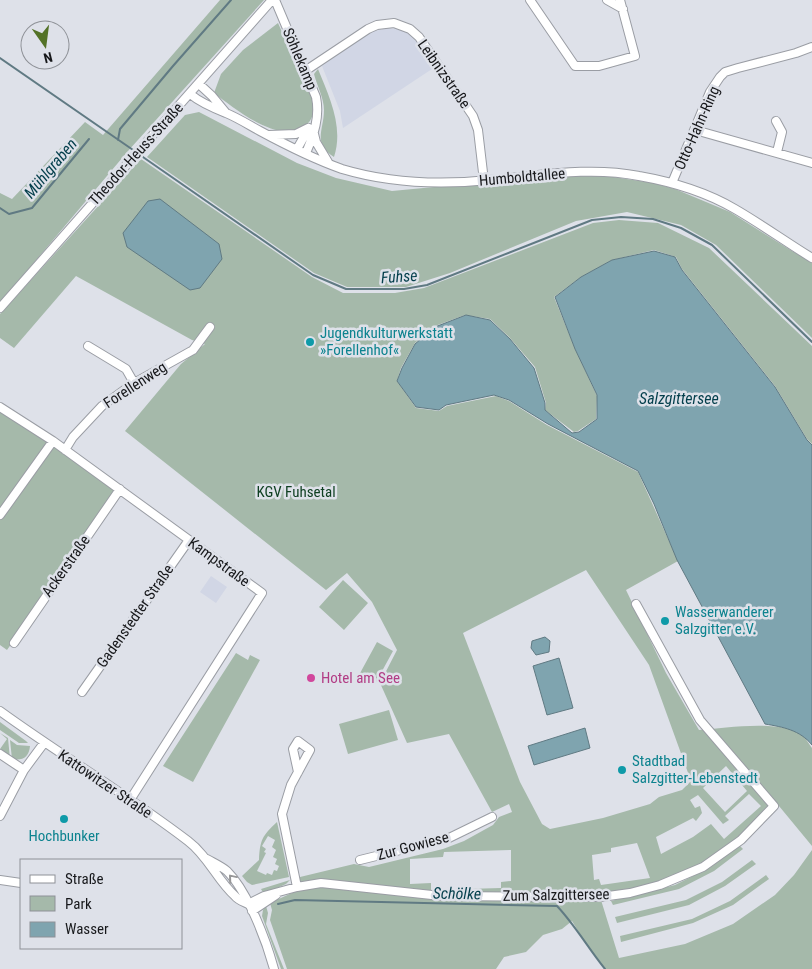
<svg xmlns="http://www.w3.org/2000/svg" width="812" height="969" viewBox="0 0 812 969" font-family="'Roboto Condensed',sans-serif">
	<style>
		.built { fill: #d1d6e5 }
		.green { fill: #a5b9aa; fill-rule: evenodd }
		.water { fill: #7fa4af; stroke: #607a83 }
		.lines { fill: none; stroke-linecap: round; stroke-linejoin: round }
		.stream { stroke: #607a83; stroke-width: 2 }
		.minor-casing { stroke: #9a9da4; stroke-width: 10 }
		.minor { stroke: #fff; stroke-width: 8 }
		.oneway { stroke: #979798 }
		.culture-dot { fill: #0f9aa8; stroke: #dee1e9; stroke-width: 2 }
		.hotel-dot { fill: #d1479c; stroke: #dee1e9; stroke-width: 2 }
		.labels { text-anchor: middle; stroke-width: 5; stroke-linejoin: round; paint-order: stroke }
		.street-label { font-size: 15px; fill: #17181b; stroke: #dee1e9 }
		.culture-label { font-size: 15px; fill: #0d838f; stroke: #dee1e9; text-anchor: start }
		.park-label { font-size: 15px; fill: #0f4022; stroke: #dee1e9 }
		.hotel-label { font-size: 15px; fill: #b23c85; stroke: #dee1e9; text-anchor: start }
		.water-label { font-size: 16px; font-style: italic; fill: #033e4b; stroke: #dee1e9 }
	</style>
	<rect width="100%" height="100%" fill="#dee1e9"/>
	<path class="built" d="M388,28L397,29L406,32L414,38L435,67L343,128L340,111L322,66L363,37L375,31Z
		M211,576L227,587L216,603L200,592Z"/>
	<path class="green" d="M220,0H264L128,151L0,303V193L12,199L85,122L103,135Z
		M278,23C284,37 291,51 298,65C303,77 313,91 314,104C315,113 311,123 303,127C277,144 234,108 214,93L221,74L243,50Z
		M318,69C329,96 344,127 334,157C312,143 324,130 324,110C324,98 317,86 314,74Z
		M199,112L297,163L336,178L392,191L434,187L493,185L587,173L653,183L675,189L730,212L792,251L812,262V338L716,245L681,225L627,212L576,221L450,273L406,287H347L314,273L147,157L185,115Z
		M141,159L312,277L343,293H395L424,288L593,223L619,220L658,223L709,248L812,346V444L807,439L775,386L682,269L676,257L654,250L612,260L581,277L554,297L576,351L597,396L596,419L578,431L574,432L545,410L546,403L535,367L509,337L490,319L465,315L435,326L415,343L401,368L397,381L416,408L439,411L447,406L496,396L509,401L547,425L638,472L678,561L626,590L666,673L699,730C726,728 780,719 802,735C806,738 809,744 812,748V846L779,806L747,838L705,868L674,884L601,900L619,958L685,944L733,924L775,895L794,875L812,850V969H605L583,939L572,921L562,929L543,935L526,952L504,957L496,969H287L270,920L272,910L270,903L294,892L300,877L354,864L369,867L443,849L464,841L493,825L499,817L512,812L509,804L492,812L449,734L407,743L380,683L397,650L372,602L347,573L326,590L125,431L181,364L205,344L192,340L76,276L14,348L0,338V314ZM586,570L649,665L691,781L682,790L659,797L650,804L603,818L550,829L542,824L520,782L463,633ZM726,766L747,791L725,812L703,788ZM749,794L761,806L724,839L711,824L693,837L661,854L656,837L693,818L696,821L702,813L700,806L695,808L690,800L698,795L723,824L729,820L725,816ZM637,843L650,878L601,885L599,879L594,880L592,855L611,852V848ZM511,850V881L501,882V888L431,890V883L410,884V859L443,857L444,852Z
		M0,407L120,489L7,650L0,645Z
		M343,580L368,603L344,630L319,607Z
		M377,642L393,651L375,684L359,675Z
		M236,653L248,660L250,655L260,660L193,782L163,766Z
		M389,710L398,740L348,754L339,724Z
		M0,722L26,741L28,743H19L0,730Z
		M0,733L8,738L10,759L0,752V749L7,739Z
		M10,740L17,745L30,746C29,757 23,761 12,759Z
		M277,822L289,877L252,885L247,882L242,876L259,860C260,840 262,836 277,822ZM268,836L275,840L272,847L276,850L273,857L277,859L275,864L279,866L277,871L274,870L272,875L267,873L266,875L257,871L266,853L264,852L266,849L262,846Z
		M739,845L743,849L714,871L679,889L613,905L611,901L675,885L711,867Z
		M752,860L756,864L725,886L689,905L617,923L615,917L686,900L722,882Z
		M766,875L769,879L733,905L693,923L621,942L620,936L692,919L730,901Z
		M290,880L286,884L264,894L261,889Z
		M266,906L268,913L266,924L284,969H281L262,916L263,910Z"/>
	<path class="water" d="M160,199L219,244L222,259L200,288L190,290L127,247L123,233L148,201Z
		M654,251L675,257L682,270L775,387L807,440L812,445V745C800,730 783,727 765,724L677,560L654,504L638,471L548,424L509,400L494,395L446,405L439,410L416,407L397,381L402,368L415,344L435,327L466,315L490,320L510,339L534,368L545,403V410L572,433L579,432L597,419V395L575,349L555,297L581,277L612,260Z
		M545,637L550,641L549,652L536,655L531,648L532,641Z
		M559,658L573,708L547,715L533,666Z
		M585,728L590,748L534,765L528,746Z"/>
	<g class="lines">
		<path class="stream" d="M0,58L136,152
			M118,140L120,129L173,66L231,0
			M140,155L313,275L346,289H404L427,285L592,220L621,217L653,219L681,228L712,245L812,342
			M0,208L9,214L32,208L89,139
			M278,904L295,900L557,906C575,925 588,948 605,969"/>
		<defs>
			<path id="minor" d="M275,0L316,97C320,117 314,134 306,153
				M530,0L575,66H599L635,56L620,0
				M607,0L623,9
				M305,71L368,29L377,25L394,23L410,29L419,37L473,116L478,130L484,181
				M199,84L212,96L226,113
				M190,94C201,103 213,108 226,113C238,118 249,125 260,131C284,144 317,160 342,169C389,183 441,185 489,180C538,176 589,166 639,176C673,182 706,192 735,209C761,224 786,242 812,258
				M776,121L782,132L777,152
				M695,130L812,163
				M314,134L316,142L328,162
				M269,135L296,134L308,128
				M297,149L309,128
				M672,183L710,92L720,77L725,72L738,68L796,53L812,47
				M0,308L272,0
				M88,346L126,369L134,383
				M0,407L53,441L262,593L130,800
				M65,450L73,437L102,406L134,383L193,350L210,327
				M0,515L53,441
				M14,643L120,489
				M82,692L189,540
				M0,711C62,756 128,795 188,841C208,856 217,880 235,896C238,900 244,902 248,904
				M0,754L24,770
				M0,816L24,770L44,743
				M207,859C214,863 221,866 227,871C248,892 266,940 274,969
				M360,860L449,838L492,817
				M0,880L21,883
				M297,887L282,814L291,785L310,750L298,741L293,749L298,772
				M248,904L264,896L297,887L321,883L441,896L601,897L630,893L660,885L703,867L741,840L774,806L700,720L636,604
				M252,911L276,895"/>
		</defs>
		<use href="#minor" class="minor-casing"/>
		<use href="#minor" class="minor"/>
	</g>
	<defs><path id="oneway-chevron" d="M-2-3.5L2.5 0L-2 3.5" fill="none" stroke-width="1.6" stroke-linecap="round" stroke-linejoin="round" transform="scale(1.25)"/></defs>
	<use class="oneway" href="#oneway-chevron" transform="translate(232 878) rotate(-130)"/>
	<g class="culture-dot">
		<circle cx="310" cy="342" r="5"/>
		<circle cx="665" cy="621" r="5"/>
		<circle cx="622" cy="770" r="5"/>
		<circle cx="64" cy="819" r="5"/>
	</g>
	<circle class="hotel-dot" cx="311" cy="678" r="5"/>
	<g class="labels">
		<g class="street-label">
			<text transform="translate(300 59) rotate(67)" y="5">Söhlekamp</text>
			<text transform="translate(444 74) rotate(55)" y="5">Leibnizstraße</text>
			<text transform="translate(697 128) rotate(-66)" y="5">Otto-Hahn-Ring</text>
			<text transform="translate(136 154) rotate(-48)" y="5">Theodor-Heuss-Straße</text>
			<text transform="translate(522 177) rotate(-5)" y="5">Humboldtallee</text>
			<text transform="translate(135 385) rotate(-33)" y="5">Forellenweg</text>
			<text transform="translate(219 562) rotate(36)" y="5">Kampstraße</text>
			<text transform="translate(66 566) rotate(-55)" y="5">Ackerstraße</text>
			<text transform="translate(135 616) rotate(-55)" y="5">Gadenstedter Straße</text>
			<text transform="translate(105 784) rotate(34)" y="5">Kattowitzer Straße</text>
			<text transform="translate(413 846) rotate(-15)" y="5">Zur Gowiese</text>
			<text transform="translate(556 895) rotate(-1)" y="5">Zum Salzgittersee</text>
		</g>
		<g class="culture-label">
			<text x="320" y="338">Jugendkulturwerkstatt<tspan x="320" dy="17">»Forellenhof«</tspan></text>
			<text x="675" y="617">Wasserwanderer<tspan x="675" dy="17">Salzgitter e.V.</tspan></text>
			<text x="632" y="766">Stadtbad<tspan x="632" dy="17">Salzgitter-Lebenstedt</tspan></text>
			<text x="64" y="841" text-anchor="middle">Hochbunker</text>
		</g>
		<g class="park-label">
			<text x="296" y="497">KGV Fuhsetal</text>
		</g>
		<g class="hotel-label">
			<text x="321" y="683">Hotel am See</text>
		</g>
		<g class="water-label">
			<text transform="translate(50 168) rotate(-50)" y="6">Mühlgraben</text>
			<text transform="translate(399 276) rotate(-4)" y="6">Fuhse</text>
			<text x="679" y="404">Salzgittersee</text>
			<text transform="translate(457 893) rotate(1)" y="6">Schölke</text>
		</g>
	</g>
	<rect x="20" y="859" width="162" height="90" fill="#dee1e9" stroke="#8e9197"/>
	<rect x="30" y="875" width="25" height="8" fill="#ffffff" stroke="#8e9197"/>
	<text x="65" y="884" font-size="15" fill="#17181b">Straße</text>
	<rect x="30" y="896" width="25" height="15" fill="#a5b9aa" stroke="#8e9197"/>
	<text x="65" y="909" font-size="15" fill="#17181b">Park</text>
	<rect x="30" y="922" width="25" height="15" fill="#7fa4af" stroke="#8e9197"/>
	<text x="65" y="934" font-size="15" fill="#17181b">Wasser</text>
	<g transform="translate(45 45) rotate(166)"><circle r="24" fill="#dee1e9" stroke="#8e9197"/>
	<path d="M0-4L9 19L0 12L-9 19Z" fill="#537227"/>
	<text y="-8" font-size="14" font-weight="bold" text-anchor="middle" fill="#17181b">N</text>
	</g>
</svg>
